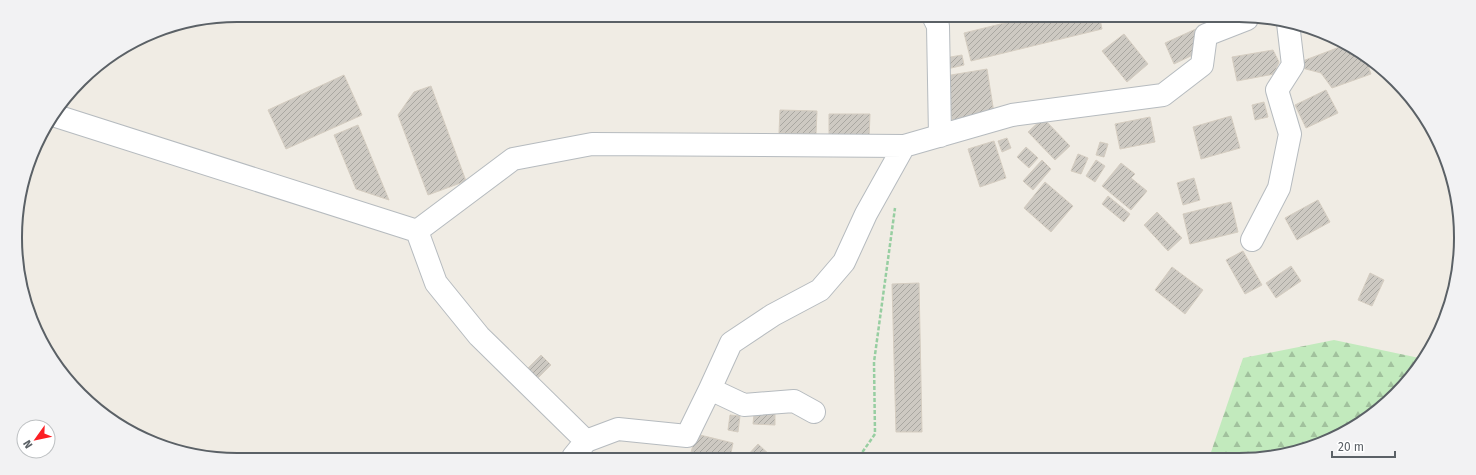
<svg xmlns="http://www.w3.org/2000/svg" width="1476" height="475" viewBox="0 0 1476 475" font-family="'Fira Sans',sans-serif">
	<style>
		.forest { fill: url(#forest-firs) }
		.building { fill: url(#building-hatch); stroke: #d5cdc1 }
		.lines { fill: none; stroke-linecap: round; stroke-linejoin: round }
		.minor-casing { stroke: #b6bbbf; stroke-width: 24 }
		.path { stroke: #97cea1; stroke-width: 2.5; stroke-dasharray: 4 2; stroke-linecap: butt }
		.minor { stroke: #fff; stroke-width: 22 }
		.rim { fill: none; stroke: #5b6166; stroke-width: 2 }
	</style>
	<defs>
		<pattern id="forest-firs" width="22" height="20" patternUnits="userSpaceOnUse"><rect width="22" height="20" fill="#c2eabd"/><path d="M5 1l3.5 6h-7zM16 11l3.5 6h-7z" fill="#a1c19d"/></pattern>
		<pattern id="building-hatch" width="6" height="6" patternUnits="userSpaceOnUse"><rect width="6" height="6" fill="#cdc9c2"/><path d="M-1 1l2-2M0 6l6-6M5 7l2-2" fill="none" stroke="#a9a7a1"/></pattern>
	</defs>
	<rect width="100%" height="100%" fill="#f0ece4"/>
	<path class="forest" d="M1334,340L1424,359L1396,395L1337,437L1268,458H1209L1243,358Z"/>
	<path class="building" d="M1025,18L1100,19L1102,29L971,61L964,33Z
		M1198,28L1197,53L1174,64L1165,43Z
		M1124,34L1148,64L1127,82L1102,51Z
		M1345,45L1364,54L1371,74L1332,88L1321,73L1302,68L1300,62Z
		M1273,50L1279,62L1274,74L1237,81L1232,57Z
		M962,55L964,65L947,69L945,58Z
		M987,69L994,113L953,124L945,76Z
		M344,75L362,115L286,149L268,110Z
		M431,86L466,181L428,195L398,115L414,92Z
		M1326,90L1338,113L1306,128L1295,105Z
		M1264,102L1268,117L1255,120L1252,105Z
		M780,110L817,111L816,134L779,133Z
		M829,114H870L869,139L829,138Z
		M1231,116L1240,148L1201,159L1193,127Z
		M1150,117L1155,142L1120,149L1115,124Z
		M1043,118L1070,146L1055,160L1028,132Z
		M358,125L389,200L356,189L334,135Z
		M1007,138L1011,148L1002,152L998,141Z
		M994,141L1006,178L980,187L968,149Z
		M1100,142L1108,144L1104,157L1096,155Z
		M1026,147L1038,158L1029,168L1017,157Z
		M1078,154L1088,158L1081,174L1071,171Z
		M1042,160L1051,169L1033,190L1023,181Z
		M1096,160L1105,166L1095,182L1086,176Z
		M1121,163L1135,174L1131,178L1147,191L1131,210L1102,186Z
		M1194,178L1200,200L1183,205L1177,183Z
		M1045,182L1073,206L1051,232L1024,208Z
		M1108,196L1130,214L1124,222L1102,204Z
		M1318,200L1330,222L1297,240L1285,218Z
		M1231,202L1238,232L1190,244L1183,214Z
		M1157,212L1182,238L1168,251L1144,225Z
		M1243,251L1262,285L1245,294L1226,260Z
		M1291,266L1301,281L1276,298L1266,283Z
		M1172,267L1203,290L1185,314L1155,290Z
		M1370,273L1384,280L1372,306L1358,300Z
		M919,283L922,432H896L892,284Z
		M541,355L551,365L537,379L527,369Z
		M754,414H775V425L753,424Z
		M730,415L740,416L738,432L728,430Z
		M696,434L733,443L730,457L690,456Z
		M758,444L772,457H746Z"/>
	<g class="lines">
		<defs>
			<path id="minor" d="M934,18L938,26L940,136
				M56,116L417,231
				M417,231L513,159L592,144L904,146L1012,115L1163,95L1202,65L1206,35L1247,19
				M417,231L436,283L479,336L586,441
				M1252,240L1279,188L1290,134L1277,90L1293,65L1288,23
				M710,389L731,343L773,315L820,290L844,262L866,214L904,146
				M573,457L586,441L618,429L687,436L710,389L744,405L794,401L814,412"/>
		</defs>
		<use href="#minor" class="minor-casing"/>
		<path class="path" d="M859,457L875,434L874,362L895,208"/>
		<use href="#minor" class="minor"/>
	</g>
	<path d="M0 0H1476V475H0ZM237 22H1239A215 215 0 0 1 1454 237V238A215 215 0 0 1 1239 453H237A215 215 0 0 1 22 238V237A215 215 0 0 1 237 22Z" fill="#f2f2f3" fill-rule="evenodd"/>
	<path class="rim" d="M237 22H1239A215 215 0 0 1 1454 237V238A215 215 0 0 1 1239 453H237A215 215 0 0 1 22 238V237A215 215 0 0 1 237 22Z"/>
	<g transform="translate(36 439) rotate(237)"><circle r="19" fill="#ffffff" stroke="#bdc0c2"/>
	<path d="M0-3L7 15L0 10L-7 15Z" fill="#fc1e23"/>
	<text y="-6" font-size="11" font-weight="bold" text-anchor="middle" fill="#5b6166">N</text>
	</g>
	<path d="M1332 451v6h63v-6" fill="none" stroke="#5b6166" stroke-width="2"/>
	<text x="1338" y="451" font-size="12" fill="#5b6166" stroke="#ffffff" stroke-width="3" paint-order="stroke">20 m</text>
</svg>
